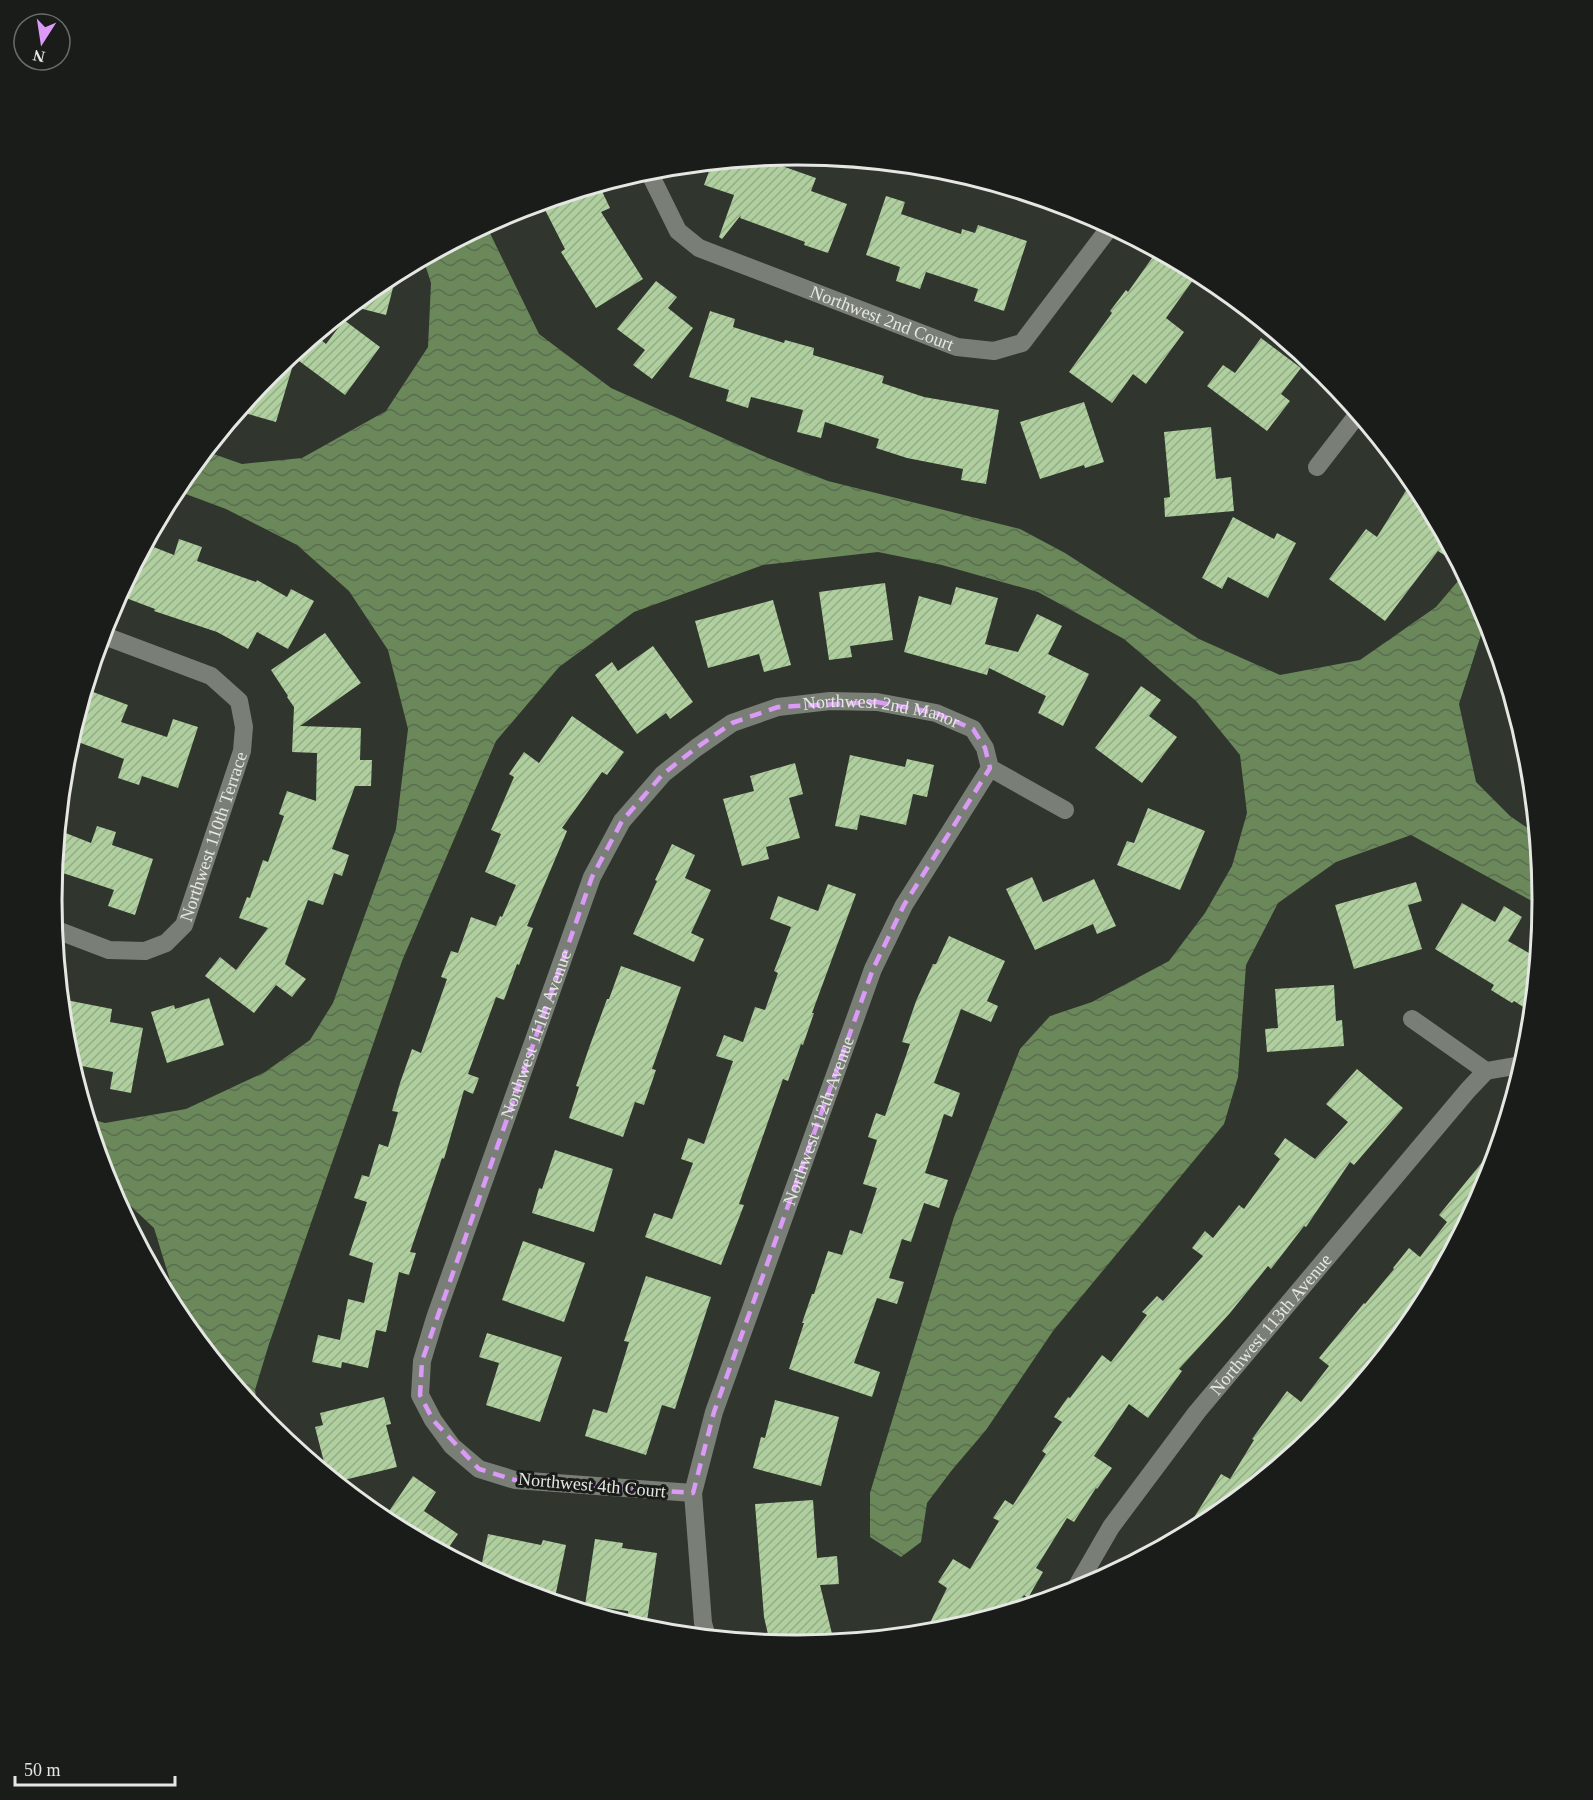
<svg xmlns="http://www.w3.org/2000/svg" width="1593" height="1800" viewBox="0 0 1593 1800" font-family="Georgia,serif">
	<style>
		.water { fill: url(#water-waves) }
		.building { fill: url(#building-hatch) }
		.lines { fill: none; stroke-linecap: round; stroke-linejoin: round }
		.street { stroke: #797f77; stroke-width: 18 }
		.marked { fill: none; stroke: #da9af6; stroke-width: 4.5; stroke-dasharray: 12 8; stroke-linejoin: round }
		.labels { text-anchor: middle; stroke-width: 6; stroke-linejoin: round; paint-order: stroke }
		.street-label { font-size: 18px; fill: #e4e7e2; stroke: #191c18 }
		.rim { fill: none; stroke: #e4e7e2; stroke-width: 3 }
	</style>
	<defs>
		<pattern id="water-waves" width="16" height="10" patternUnits="userSpaceOnUse" patternTransform="scale(1.5)"><rect width="16" height="10" fill="#6a885a"/><path d="M0 5q4-4 8 0t8 0" fill="none" stroke="#5b6d51"/></pattern>
		<pattern id="building-hatch" width="6" height="6" patternUnits="userSpaceOnUse" patternTransform="scale(1.5)"><rect width="6" height="6" fill="#afcf9e"/><path d="M-1 1l2-2M0 6l6-6M5 7l2-2" fill="none" stroke="#94ac88"/></pattern>
	</defs>
	<rect width="100%" height="100%" fill="#30352e"/>
	<path class="water" d="M486,225L539,334L611,388L768,458L828,481L1020,529L1065,553L1199,639L1280,675L1360,660L1436,607L1464,574L1485,615L1488,624L1481,635L1459,704L1476,782L1510,816L1535,833L1541,906L1411,835L1336,862L1278,903L1246,965L1238,1077L1224,1124L1053,1331L986,1430L952,1470L927,1503L921,1542L901,1557L870,1537V1493L954,1217L1020,1049L1050,1016L1092,1002L1169,961L1205,913L1232,866L1247,813L1240,755L1196,701L1124,639L1038,592L942,565L878,552L763,565L634,612L559,667L496,741L402,961L269,1344L255,1390L259,1415L176,1314L174,1310L173,1290L154,1228L107,1184L87,1118L105,1123L186,1109L265,1072L310,1040L333,1003L396,829L408,729L388,650L349,591L297,545L226,509L175,490L205,451L242,464L302,458L386,411L428,347L431,283L423,258Z"/>
	<path class="building" d="M759,158L816,178L811,191L847,204L828,253L804,245L805,242L740,218L741,215L722,239L719,237L734,195L704,185L712,163Z
		M599,185L610,208L601,212L643,279L596,308L561,252L565,249L541,202Z
		M886,196L905,202L901,214L961,234L962,229L975,233L978,225L1027,241L1004,311L974,301L978,289L926,272L920,289L896,281L900,267L866,255Z
		M1157,251L1198,273L1166,318L1184,332L1146,384L1133,374L1112,403L1069,372L1112,313L1110,311L1126,290L1128,292Z
		M397,272L386,315L351,306L383,280Z
		M656,281L677,297L668,308L693,328L652,379L633,365L645,350L617,329Z
		M710,311L735,319L733,327L784,343L785,340L814,348L813,355L884,376L882,383L924,397L999,410L986,484L961,480L963,469L907,458L876,448L879,439L825,422L821,438L797,432L803,410L751,397L748,408L726,401L729,390L689,377Z
		M344,320L380,347L345,395L295,358L276,422L238,411L270,373L315,335L326,344Z
		M1261,338L1301,368L1281,394L1290,401L1267,431L1207,386L1223,365L1235,373Z
		M1084,402L1104,462L1085,468L1084,465L1040,479L1020,422Z
		M1211,427L1216,479L1231,477L1234,511L1165,517L1164,498L1170,497L1164,432Z
		M1412,481L1458,564L1438,551L1385,621L1329,579L1366,529L1377,537Z
		M1233,517L1274,539L1277,533L1296,543L1268,598L1228,577L1222,589L1202,578Z
		M179,539L202,547L197,561L256,582L257,580L287,597L291,589L314,601L288,649L257,632L248,649L217,632L154,611L155,609L118,595L146,544L174,555Z
		M885,583L893,640L850,646L852,657L829,660L819,592Z
		M956,587L998,598L985,644L1018,652L1037,614L1062,626L1048,654L1089,674L1063,726L1038,713L1046,696L989,668L987,675L904,652L919,596L951,605Z
		M773,600L791,665L764,672L759,654L708,668L695,621Z
		M325,633L361,683L300,726L361,728L360,760H372L371,786H355L332,849L349,855L342,876L334,873L323,905L308,900L285,964L306,979L292,997L276,985L254,1013L205,976L220,957L236,970L268,928L239,918L247,897L250,898L263,860L268,862L284,816L279,814L287,791L316,801L317,753L292,752L294,707L287,697L288,696L271,670Z
		M653,646L693,702L670,719L666,713L637,734L595,675L612,662L618,671Z
		M1141,686L1161,700L1149,716L1177,737L1142,783L1095,748Z
		M85,689L128,705L121,722L167,737L173,719L198,727L178,788L142,776L139,785L118,778L124,759L70,739Z
		M572,716L624,752L607,775L602,772L562,828L567,831L527,926L533,928L519,965L517,964L504,1000L496,997L468,1074L479,1078L473,1094L464,1090L444,1159L442,1158L410,1252L416,1253L409,1275L399,1272L386,1332L376,1330L368,1368L342,1362L341,1368L312,1362L318,1335L340,1340L348,1299L364,1303L373,1263L349,1255L367,1202L354,1198L362,1175L369,1177L379,1144L388,1147L398,1112L392,1111L400,1083L412,1049L421,1053L447,979L441,977L451,951L458,953L471,917L496,926L500,916L502,917L516,885L485,872L501,834L491,830L514,777L509,774L524,752L539,763Z
		M850,755L905,767L907,759L934,765L927,797L913,794L906,825L860,815L857,830L835,826Z
		M795,763L803,794L789,798L800,838L766,847L769,859L742,866L723,799L754,791L750,776Z
		M1148,808L1205,831L1180,890L1117,865L1127,841L1134,843Z
		M97,826L116,832L112,845L153,859L135,915L108,906L114,890L54,870L58,830L91,843Z
		M672,844L695,855L685,878L711,890L691,933L704,939L694,962L633,934L657,881L655,880Z
		M1032,877L1043,902L1094,879L1116,926L1097,934L1093,924L1035,950L1006,889Z
		M1416,882L1422,901L1408,905L1422,949L1354,969L1335,905Z
		M828,884L856,894L812,1013H814L803,1045L801,1044L788,1081L783,1079L739,1204L744,1205L721,1265L645,1237L654,1213L672,1219L693,1163L681,1159L688,1138L704,1144L733,1061L716,1056L724,1035L743,1042L755,1007L765,1010L778,973L774,971L791,927L770,919L778,896L818,911Z
		M1462,903L1495,922L1504,906L1522,917L1508,941L1536,957L1531,1012L1514,1001L1512,1003L1491,990L1494,985L1435,949Z
		M949,936L1005,961L987,1001L998,1006L991,1022L961,1009L934,1083L960,1093L952,1117L944,1114L925,1173L948,1180L939,1208L924,1203L911,1242L902,1239L889,1278L904,1282L897,1304L877,1298L854,1363L880,1372L872,1397L789,1369L804,1323H802L812,1294H814L828,1251L842,1255L850,1230L862,1234L877,1188L863,1184L877,1140L868,1137L876,1113L885,1116L910,1044L902,1042L916,1001L933,964H936Z
		M621,966L681,987L652,1069L656,1070L644,1105L635,1102L623,1137L569,1118L579,1087L576,1086L589,1048L607,999H609Z
		M1334,985L1336,1021L1342,1020L1344,1046L1267,1052L1265,1029L1278,1028L1275,989Z
		M209,998L224,1045L167,1063L151,1012L174,1005L175,1009Z
		M61,999L112,1009L110,1022L143,1028L131,1093L110,1089L113,1072L71,1064L65,1045Z
		M1357,1069L1403,1108L1354,1165L1350,1162L1306,1227L1304,1226L1271,1269L1268,1266L1230,1313L1179,1369L1182,1371L1148,1418L1129,1404L1094,1456L1112,1468L1097,1489L1096,1488L1074,1522L1067,1518L1036,1568L1043,1572L1028,1598L1024,1595L1015,1609L942,1631L925,1633L947,1588L938,1582L953,1559L970,1569L999,1521L993,1518L1005,1500L1013,1505L1046,1454L1042,1451L1062,1422L1054,1417L1068,1397L1070,1398L1102,1355L1111,1362L1147,1315L1142,1312L1157,1296L1163,1301L1203,1256L1192,1248L1205,1231L1213,1238L1239,1205L1244,1209L1280,1159L1274,1154L1285,1138L1315,1159L1348,1122L1326,1104Z
		M1497,1144L1485,1186L1416,1314L1323,1427L1210,1520L1183,1535L1221,1474L1230,1479L1254,1440L1252,1439L1287,1391L1301,1402L1329,1366L1319,1358L1364,1303L1365,1304L1394,1269L1393,1268L1409,1248L1420,1257L1447,1222L1439,1215Z
		M555,1150L613,1169L594,1232L532,1213L539,1188L542,1189Z
		M523,1241L585,1263L564,1322L502,1300Z
		M646,1276L711,1297L675,1409L662,1405L646,1455L585,1436L593,1409L607,1413L629,1342L624,1341Z
		M487,1333L562,1357L540,1422L486,1405L499,1363L479,1357Z
		M384,1397L391,1424L386,1425L397,1467L336,1482L327,1474L315,1427L323,1425L320,1413Z
		M775,1400L839,1417L821,1486L753,1468L761,1437L765,1438Z
		M413,1476L436,1492L424,1511L458,1534L445,1553L383,1520Z
		M813,1500L817,1558L837,1556L839,1584L820,1585L834,1642L796,1646L770,1643L764,1617L755,1504Z
		M488,1534L541,1545L543,1540L566,1545L554,1602L511,1589L480,1572Z
		M595,1539L623,1543L622,1548L657,1553L647,1621L628,1618V1611L585,1605Z"/>
	<g class="lines">
		<g class="street">
			<path id="s1" d="M648,170L678,231L699,248L957,347L994,351L1022,343L1110,227"/>
			<path d="M1317,467L1358,414"/>
			<path id="s2" d="M54,929L109,950L145,951L166,943L184,925L242,751L244,727L239,701L211,676L102,635"/>
			<path d="M1412,1019L1486,1071L1515,1066L1521,1068"/>
			<path id="s3" d="M693,1493L515,1480L479,1469L452,1446L433,1420L420,1395L422,1361L435,1318L592,877L622,821L663,774L696,748L732,723L778,707L830,701L877,702L936,713L973,729L985,748L990,768L1065,810"/>
			<path id="s4" d="M1074,1591L1111,1527L1197,1412L1468,1090L1486,1071"/>
			<path id="s5" d="M707,1637L703,1623L693,1493L714,1412L873,969L904,905L990,768"/>
		</g>
	</g>
	<path class="marked" d="M877,702L936,713L973,729L985,748L990,768L904,905L873,969L714,1412L693,1493L515,1480L479,1469L433,1420L420,1395L422,1361L592,877L622,821L663,774L696,748L732,723L778,707Z"/>
	<g class="labels">
		<g class="street-label">
			<text dy="6" stroke="none"><textPath href="#s1" startOffset="291">Northwest 2nd Court</textPath></text>
			<text dy="6" stroke="none"><textPath href="#s3" startOffset="1224">Northwest 2nd Manor</textPath></text>
			<text dy="6" stroke="none"><textPath href="#s2" startOffset="236">Northwest 110th Terrace</textPath></text>
			<text dy="6" stroke="none"><textPath href="#s3" startOffset="692">Northwest 111th Avenue</textPath></text>
			<text dy="6" stroke="none"><textPath href="#s5" startOffset="538">Northwest 112th Avenue</textPath></text>
			<text dy="6" stroke="none"><textPath href="#s4" startOffset="332">Northwest 113th Avenue</textPath></text>
			<text transform="translate(592 1485) rotate(5)" y="6">Northwest 4th Court</text>
		</g>
	</g>
	<path d="M0 0H1593V1800H0ZM62 900a735 735 0 1 1 1470 0a735 735 0 1 1-1470 0Z" fill="#191c18" fill-rule="evenodd"/>
	<path class="rim" d="M62 900a735 735 0 1 1 1470 0a735 735 0 1 1-1470 0Z"/>
	<g transform="translate(42 42) rotate(192)"><circle r="28" fill="#191c18" stroke="#6a6d69" stroke-width="1.5"/>
	<path d="M0-4.5L10 22L0 15L-10 22Z" fill="#da9af6"/>
	<text y="-9" font-size="16" font-weight="bold" text-anchor="middle" fill="#e4e7e2">N</text>
	</g>
	<path d="M15 1776v9h160v-9" fill="none" stroke="#e4e7e2" stroke-width="3"/>
	<text x="24" y="1776" font-size="18" fill="#e4e7e2" stroke="#191c18" stroke-width="4.5" paint-order="stroke">50 m</text>
</svg>
